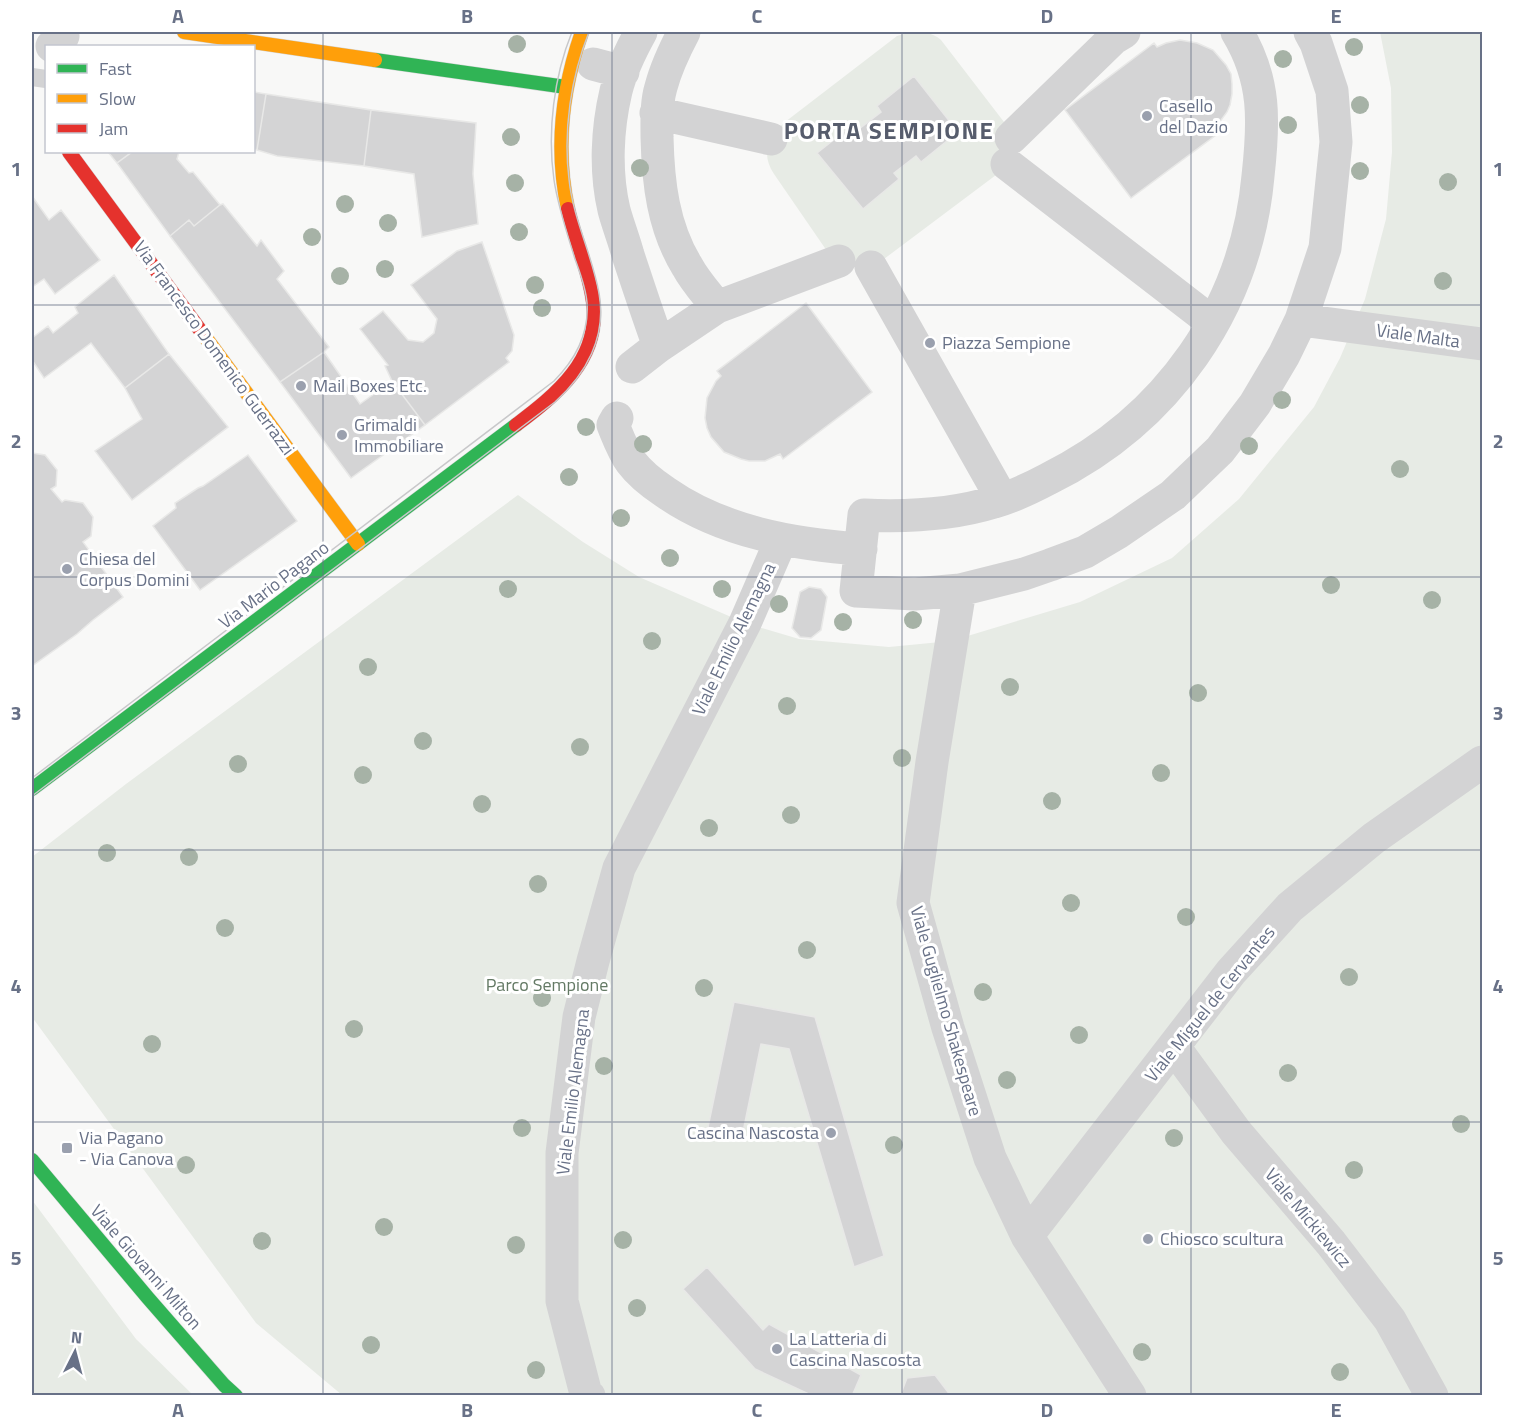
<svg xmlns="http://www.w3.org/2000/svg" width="1514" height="1427" viewBox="0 0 1514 1427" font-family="'Titillium Web',sans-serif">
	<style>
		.green { fill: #e7ebe5 }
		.building { fill: #d4d4d5; stroke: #e8e8e7; stroke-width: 1.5 }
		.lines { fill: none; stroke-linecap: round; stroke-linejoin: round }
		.fast-casing { stroke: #d4d5d6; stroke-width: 15 }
		.slow-casing { stroke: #d4d5d6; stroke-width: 15 }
		.jam-casing { stroke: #d4d5d6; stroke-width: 15 }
		.lane { stroke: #d3d3d4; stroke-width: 18 }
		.street { stroke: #d3d3d4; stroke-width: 33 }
		.fast { stroke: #30b455; stroke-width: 14 }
		.slow { stroke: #ff9f0a; stroke-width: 14 }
		.jam { stroke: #e5322d; stroke-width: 14 }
		.tram { stroke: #c8c8ca; stroke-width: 1.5 }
		.tree { fill: #a6b2a6 }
		.grid { fill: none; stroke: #687187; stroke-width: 1.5; stroke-opacity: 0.55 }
		.poi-dot { fill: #9aa0ae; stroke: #fff; stroke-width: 2 }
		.labels { text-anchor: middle; stroke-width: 6; stroke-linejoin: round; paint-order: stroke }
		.poi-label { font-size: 18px; fill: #687187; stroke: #fff; text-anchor: start }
		.street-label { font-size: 18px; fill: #687187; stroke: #fff }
		.park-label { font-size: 18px; fill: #637964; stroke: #fff }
		.district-label { font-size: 24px; font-weight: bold; letter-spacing: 1.5px; fill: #565c6c; stroke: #fff }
		.neatline { fill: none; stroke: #687187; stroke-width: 2 }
		.grid-label { font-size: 20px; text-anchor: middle; font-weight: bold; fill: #687187 }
	</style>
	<rect width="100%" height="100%" fill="#f8f8f7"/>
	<path class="green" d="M911,32C923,32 932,32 941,40L1004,122L1000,172L880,262L860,268L848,266L829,254L774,174C761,154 767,138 785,122L897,36Z
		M1380,32H1482V1395H342L256,1323L32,1017V857L126,784L518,495L583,542L639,577L745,623L799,639L889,647L951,641L1080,602L1172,558L1239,499L1314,407L1340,358L1365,299L1386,219L1392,152L1391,88Z
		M32,1200L136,1339L193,1395H32Z"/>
	<path class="building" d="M1180,40L1197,43L1213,50L1226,65L1231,74L1232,84V94L1230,105L1227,112L1216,127L1220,132L1131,198L1065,110L1154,43L1157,47L1166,43Z
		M914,76L958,132L921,162L916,156L894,173L899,179L863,209L817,153L855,123L859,129L881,112L877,106Z
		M254,92L266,94L257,150L254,149Z
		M266,94L371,110L364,166L277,156L257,150Z
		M371,110L476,123L473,174L478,224L422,237L414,174L364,166Z
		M108,152H132L117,163Z
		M132,152H179L177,159L189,173L193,172L220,205L194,226L189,220L170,236L117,163Z
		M32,196L49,220L61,210L100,260L55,294L44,279L32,287Z
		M223,204L257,246L261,240L284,271L277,279L329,347L324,352L280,382L170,236L189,220L194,226L220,205Z
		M482,242L514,335L512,351L506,358L509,362L425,425L392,381L385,366L388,365L360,329L383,311L408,340L423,342L434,333L437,319L411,285L457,251Z
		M114,275L169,354L125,388L91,343L44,378L32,360V338L48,326L53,333L78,313L75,307Z
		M806,303L872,392L783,459L780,454L765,461H749L741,459L724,452L711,437L707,428L705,418L707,398L716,381L721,376L717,371Z
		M324,352L360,404L392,381L425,425L351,478L280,382Z
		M169,354L228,427L132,500L95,451L142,419L125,388Z
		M32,453L45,455L57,470L56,486L51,489L62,502L65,500L83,503L93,517L91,536L83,542L123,597L93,620L77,634L32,666Z
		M248,455L297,521L200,590L153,526L176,508L175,503L198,488L203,486Z
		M809,587L821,589L827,597L821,630L811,638L800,637L792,628L800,592Z
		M734,1002L815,1017L884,1256L854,1267L789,1049L761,1044L742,1137L707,1132Z
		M707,1267L763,1330L769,1324L861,1375L852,1396H813L755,1369L683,1289Z
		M935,1375L951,1396H900L907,1378Z"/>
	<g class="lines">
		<defs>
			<path id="fast" d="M375,60L566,87
				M32,789L516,425
				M32,1160L148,1298L224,1385L236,1396"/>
			<path id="slow" d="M184,32L375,60
				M568,209C555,149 562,89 582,32
				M203,334L358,544"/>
			<path id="jam" d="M69,152L203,334
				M516,425C556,395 601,359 593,302C589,270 575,240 568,209"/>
		</defs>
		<use href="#fast" class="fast-casing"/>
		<use href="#slow" class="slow-casing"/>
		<use href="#jam" class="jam-casing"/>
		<path class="lane" d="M32,77L46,79"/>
		<path class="street" d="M641,32C631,50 621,71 616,91C607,129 605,172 614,210C618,225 624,240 628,255C638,285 648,316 659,346
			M684,32C675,49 666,68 661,87C656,103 657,121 657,137C658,182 663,227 687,266C695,281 707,294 717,307
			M1237,32C1266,80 1264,122 1258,176C1246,309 1167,420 1048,479C1031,488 1012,497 994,502C952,515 907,517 864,515L856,591L915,594L960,590L1024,574L1050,565L1085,552L1119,532L1173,495L1220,450L1255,404L1284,355L1301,320L1325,248L1336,142L1332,91L1316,43L1310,32
			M52,46L57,44L63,36
			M593,64L623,72
			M656,113L771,139
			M1011,138L1114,38L1124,32
			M1007,164L1213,323
			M871,267L1002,499
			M1301,320L1482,344
			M632,367L659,346L717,307L839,261
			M617,418L613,425C618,437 623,451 631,462C640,474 653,484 665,492C722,532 793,544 861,549
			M960,590L932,762L913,903L948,1028L990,1158L1027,1236L1130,1396
			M1174,1047L1236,1132L1331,1243L1390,1320L1432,1396
			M1027,1236L1231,972L1290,907L1374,838L1482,762
			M589,1396L586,1394L562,1301V1153L579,1017L593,961L619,868L745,623L781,540"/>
		<use href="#fast" class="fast"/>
		<use href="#slow" class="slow"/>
		<use href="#jam" class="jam"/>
		<path class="tram" d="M32,778L554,381C575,360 589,333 587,303C586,288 580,273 575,259C567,233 558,207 554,180C547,132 554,76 572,32
			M32,796L555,402C586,374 607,337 599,293C592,254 573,219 569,179C563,130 571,77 589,32"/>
	</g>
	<g class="tree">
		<circle cx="517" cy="44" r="9"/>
		<circle cx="1354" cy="47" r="9"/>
		<circle cx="1283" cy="59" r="9"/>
		<circle cx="1360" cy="105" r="9"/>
		<circle cx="1288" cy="125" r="9"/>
		<circle cx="511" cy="137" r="9"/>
		<circle cx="640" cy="168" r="9"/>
		<circle cx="1360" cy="171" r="9"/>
		<circle cx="1448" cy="182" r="9"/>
		<circle cx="515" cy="183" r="9"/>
		<circle cx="345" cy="204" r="9"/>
		<circle cx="388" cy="223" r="9"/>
		<circle cx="519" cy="232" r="9"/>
		<circle cx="312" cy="237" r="9"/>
		<circle cx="385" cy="269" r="9"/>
		<circle cx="340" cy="276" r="9"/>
		<circle cx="1443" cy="281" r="9"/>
		<circle cx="535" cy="285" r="9"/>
		<circle cx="542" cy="308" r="9"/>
		<circle cx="1282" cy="400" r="9"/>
		<circle cx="586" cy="427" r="9"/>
		<circle cx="643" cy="444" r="9"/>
		<circle cx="1249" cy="446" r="9"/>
		<circle cx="1400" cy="469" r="9"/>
		<circle cx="569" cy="477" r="9"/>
		<circle cx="621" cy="518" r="9"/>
		<circle cx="670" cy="558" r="9"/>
		<circle cx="1331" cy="585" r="9"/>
		<circle cx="508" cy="589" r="9"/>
		<circle cx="722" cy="589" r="9"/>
		<circle cx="1432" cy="600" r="9"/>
		<circle cx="779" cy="604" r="9"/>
		<circle cx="913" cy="620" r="9"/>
		<circle cx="843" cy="622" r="9"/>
		<circle cx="652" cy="641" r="9"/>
		<circle cx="368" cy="667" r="9"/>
		<circle cx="1010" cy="687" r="9"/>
		<circle cx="1198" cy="693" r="9"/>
		<circle cx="787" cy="706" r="9"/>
		<circle cx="423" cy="741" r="9"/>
		<circle cx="580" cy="747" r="9"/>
		<circle cx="902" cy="758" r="9"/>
		<circle cx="238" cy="764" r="9"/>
		<circle cx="1161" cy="773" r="9"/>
		<circle cx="363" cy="775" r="9"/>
		<circle cx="1052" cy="801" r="9"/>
		<circle cx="482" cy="804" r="9"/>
		<circle cx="791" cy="815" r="9"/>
		<circle cx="709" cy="828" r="9"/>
		<circle cx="107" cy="853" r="9"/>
		<circle cx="189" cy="857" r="9"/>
		<circle cx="538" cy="884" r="9"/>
		<circle cx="1071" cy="903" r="9"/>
		<circle cx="1186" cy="917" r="9"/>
		<circle cx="225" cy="928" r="9"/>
		<circle cx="807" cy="950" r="9"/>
		<circle cx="1349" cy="977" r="9"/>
		<circle cx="704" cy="988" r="9"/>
		<circle cx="983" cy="992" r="9"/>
		<circle cx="542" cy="998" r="9"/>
		<circle cx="354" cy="1029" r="9"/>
		<circle cx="1079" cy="1035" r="9"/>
		<circle cx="152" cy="1044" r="9"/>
		<circle cx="604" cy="1066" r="9"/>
		<circle cx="1288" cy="1073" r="9"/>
		<circle cx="1007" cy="1080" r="9"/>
		<circle cx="1461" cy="1124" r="9"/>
		<circle cx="522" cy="1128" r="9"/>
		<circle cx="1174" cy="1138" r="9"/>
		<circle cx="894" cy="1145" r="9"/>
		<circle cx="186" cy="1165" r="9"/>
		<circle cx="1354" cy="1170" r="9"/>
		<circle cx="384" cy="1227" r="9"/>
		<circle cx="623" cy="1240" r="9"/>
		<circle cx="262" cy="1241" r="9"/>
		<circle cx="516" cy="1245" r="9"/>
		<circle cx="637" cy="1308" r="9"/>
		<circle cx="371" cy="1345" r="9"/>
		<circle cx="1142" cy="1352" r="9"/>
		<circle cx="536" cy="1370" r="9"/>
		<circle cx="1340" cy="1372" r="9"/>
	</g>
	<path class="grid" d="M323,32V1396M612,32V1396M902,32V1396M1191,32V1396M32,305H1482M32,577H1482M32,850H1482M32,1122H1482"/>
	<g class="poi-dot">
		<circle cx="1147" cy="116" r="6"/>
		<circle cx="930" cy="343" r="6"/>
		<circle cx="301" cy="386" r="6"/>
		<circle cx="342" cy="435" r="6"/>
		<circle cx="67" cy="569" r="6"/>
		<circle cx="831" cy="1133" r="6"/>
		<rect x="61" y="1142" width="12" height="12" rx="3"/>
		<circle cx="1148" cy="1239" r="6"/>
		<circle cx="777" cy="1349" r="6"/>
	</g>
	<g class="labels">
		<g class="poi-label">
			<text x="1159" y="112">Casello<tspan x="1159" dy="21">del Dazio</tspan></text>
			<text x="942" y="349">Piazza Sempione</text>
			<text x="313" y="392">Mail Boxes Etc.</text>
			<text x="354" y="431">Grimaldi<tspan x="354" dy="21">Immobiliare</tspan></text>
			<text x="79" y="565">Chiesa del<tspan x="79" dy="21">Corpus Domini</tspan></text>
			<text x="819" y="1139" text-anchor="end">Cascina Nascosta</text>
			<text x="79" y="1144">Via Pagano<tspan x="79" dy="21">- Via Canova</tspan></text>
			<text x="1160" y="1245">Chiosco scultura</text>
			<text x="789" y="1345">La Latteria di<tspan x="789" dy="21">Cascina Nascosta</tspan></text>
		</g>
		<g class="street-label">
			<text transform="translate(1418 336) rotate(8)" y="6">Viale Malta</text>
			<text transform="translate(214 348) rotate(54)" y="6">Via Francesco Domenico Guerrazzi</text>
			<text transform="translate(274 585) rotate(-37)" y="6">Via Mario Pagano</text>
			<text transform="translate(734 639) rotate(-64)" y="6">Viale Emilio Alemagna</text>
			<text transform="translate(1210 1004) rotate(-51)" y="6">Viale Miguel de Cervantes</text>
			<text transform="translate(946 1011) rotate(74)" y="6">Viale Guglielmo Shakespeare</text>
			<text transform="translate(573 1092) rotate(-83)" y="6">Viale Emilio Alemagna</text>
			<text transform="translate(1308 1218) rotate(50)" y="6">Viale Mickiewicz</text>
			<text transform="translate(146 1267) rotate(49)" y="6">Viale Giovanni Milton</text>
		</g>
		<g class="park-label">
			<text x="547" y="991">Parco Sempione</text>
		</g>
		<g class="district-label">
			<text x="889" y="139">PORTA SEMPIONE</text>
		</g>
	</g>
	<rect width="1514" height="1427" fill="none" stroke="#ffffff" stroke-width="66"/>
	<rect x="45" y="45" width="210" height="108" fill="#ffffff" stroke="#c3c6cf" stroke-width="1.5"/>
	<rect x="57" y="64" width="30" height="9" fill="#30b455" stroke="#c3c6cf" stroke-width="1.5"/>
	<text x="99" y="75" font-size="18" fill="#687187">Fast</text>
	<rect x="57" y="94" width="30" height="9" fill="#ff9f0a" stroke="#c3c6cf" stroke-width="1.5"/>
	<text x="99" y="105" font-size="18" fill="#687187">Slow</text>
	<rect x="57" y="124" width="30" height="9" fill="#e5322d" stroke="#c3c6cf" stroke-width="1.5"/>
	<text x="99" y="135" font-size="18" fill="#687187">Jam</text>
	<g transform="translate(75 1352) rotate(6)" stroke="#ffffff" stroke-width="4.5" paint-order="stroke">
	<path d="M0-4.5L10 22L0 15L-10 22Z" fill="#687187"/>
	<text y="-9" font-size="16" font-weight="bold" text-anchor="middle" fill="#687187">N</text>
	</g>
	<rect x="33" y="33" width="1448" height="1361" class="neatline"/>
	<g class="grid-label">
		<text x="178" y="23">A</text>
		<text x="467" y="23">B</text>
		<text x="757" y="23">C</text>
		<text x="1047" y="23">D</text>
		<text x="1336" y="23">E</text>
		<text x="16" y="176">1</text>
		<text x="1498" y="176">1</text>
		<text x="16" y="448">2</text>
		<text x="1498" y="448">2</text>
		<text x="16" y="720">3</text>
		<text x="1498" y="720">3</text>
		<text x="16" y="993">4</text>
		<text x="1498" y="993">4</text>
		<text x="16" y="1265">5</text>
		<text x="1498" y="1265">5</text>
		<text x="178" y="1417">A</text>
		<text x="467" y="1417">B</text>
		<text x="757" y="1417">C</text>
		<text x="1047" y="1417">D</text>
		<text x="1336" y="1417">E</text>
	</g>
</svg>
